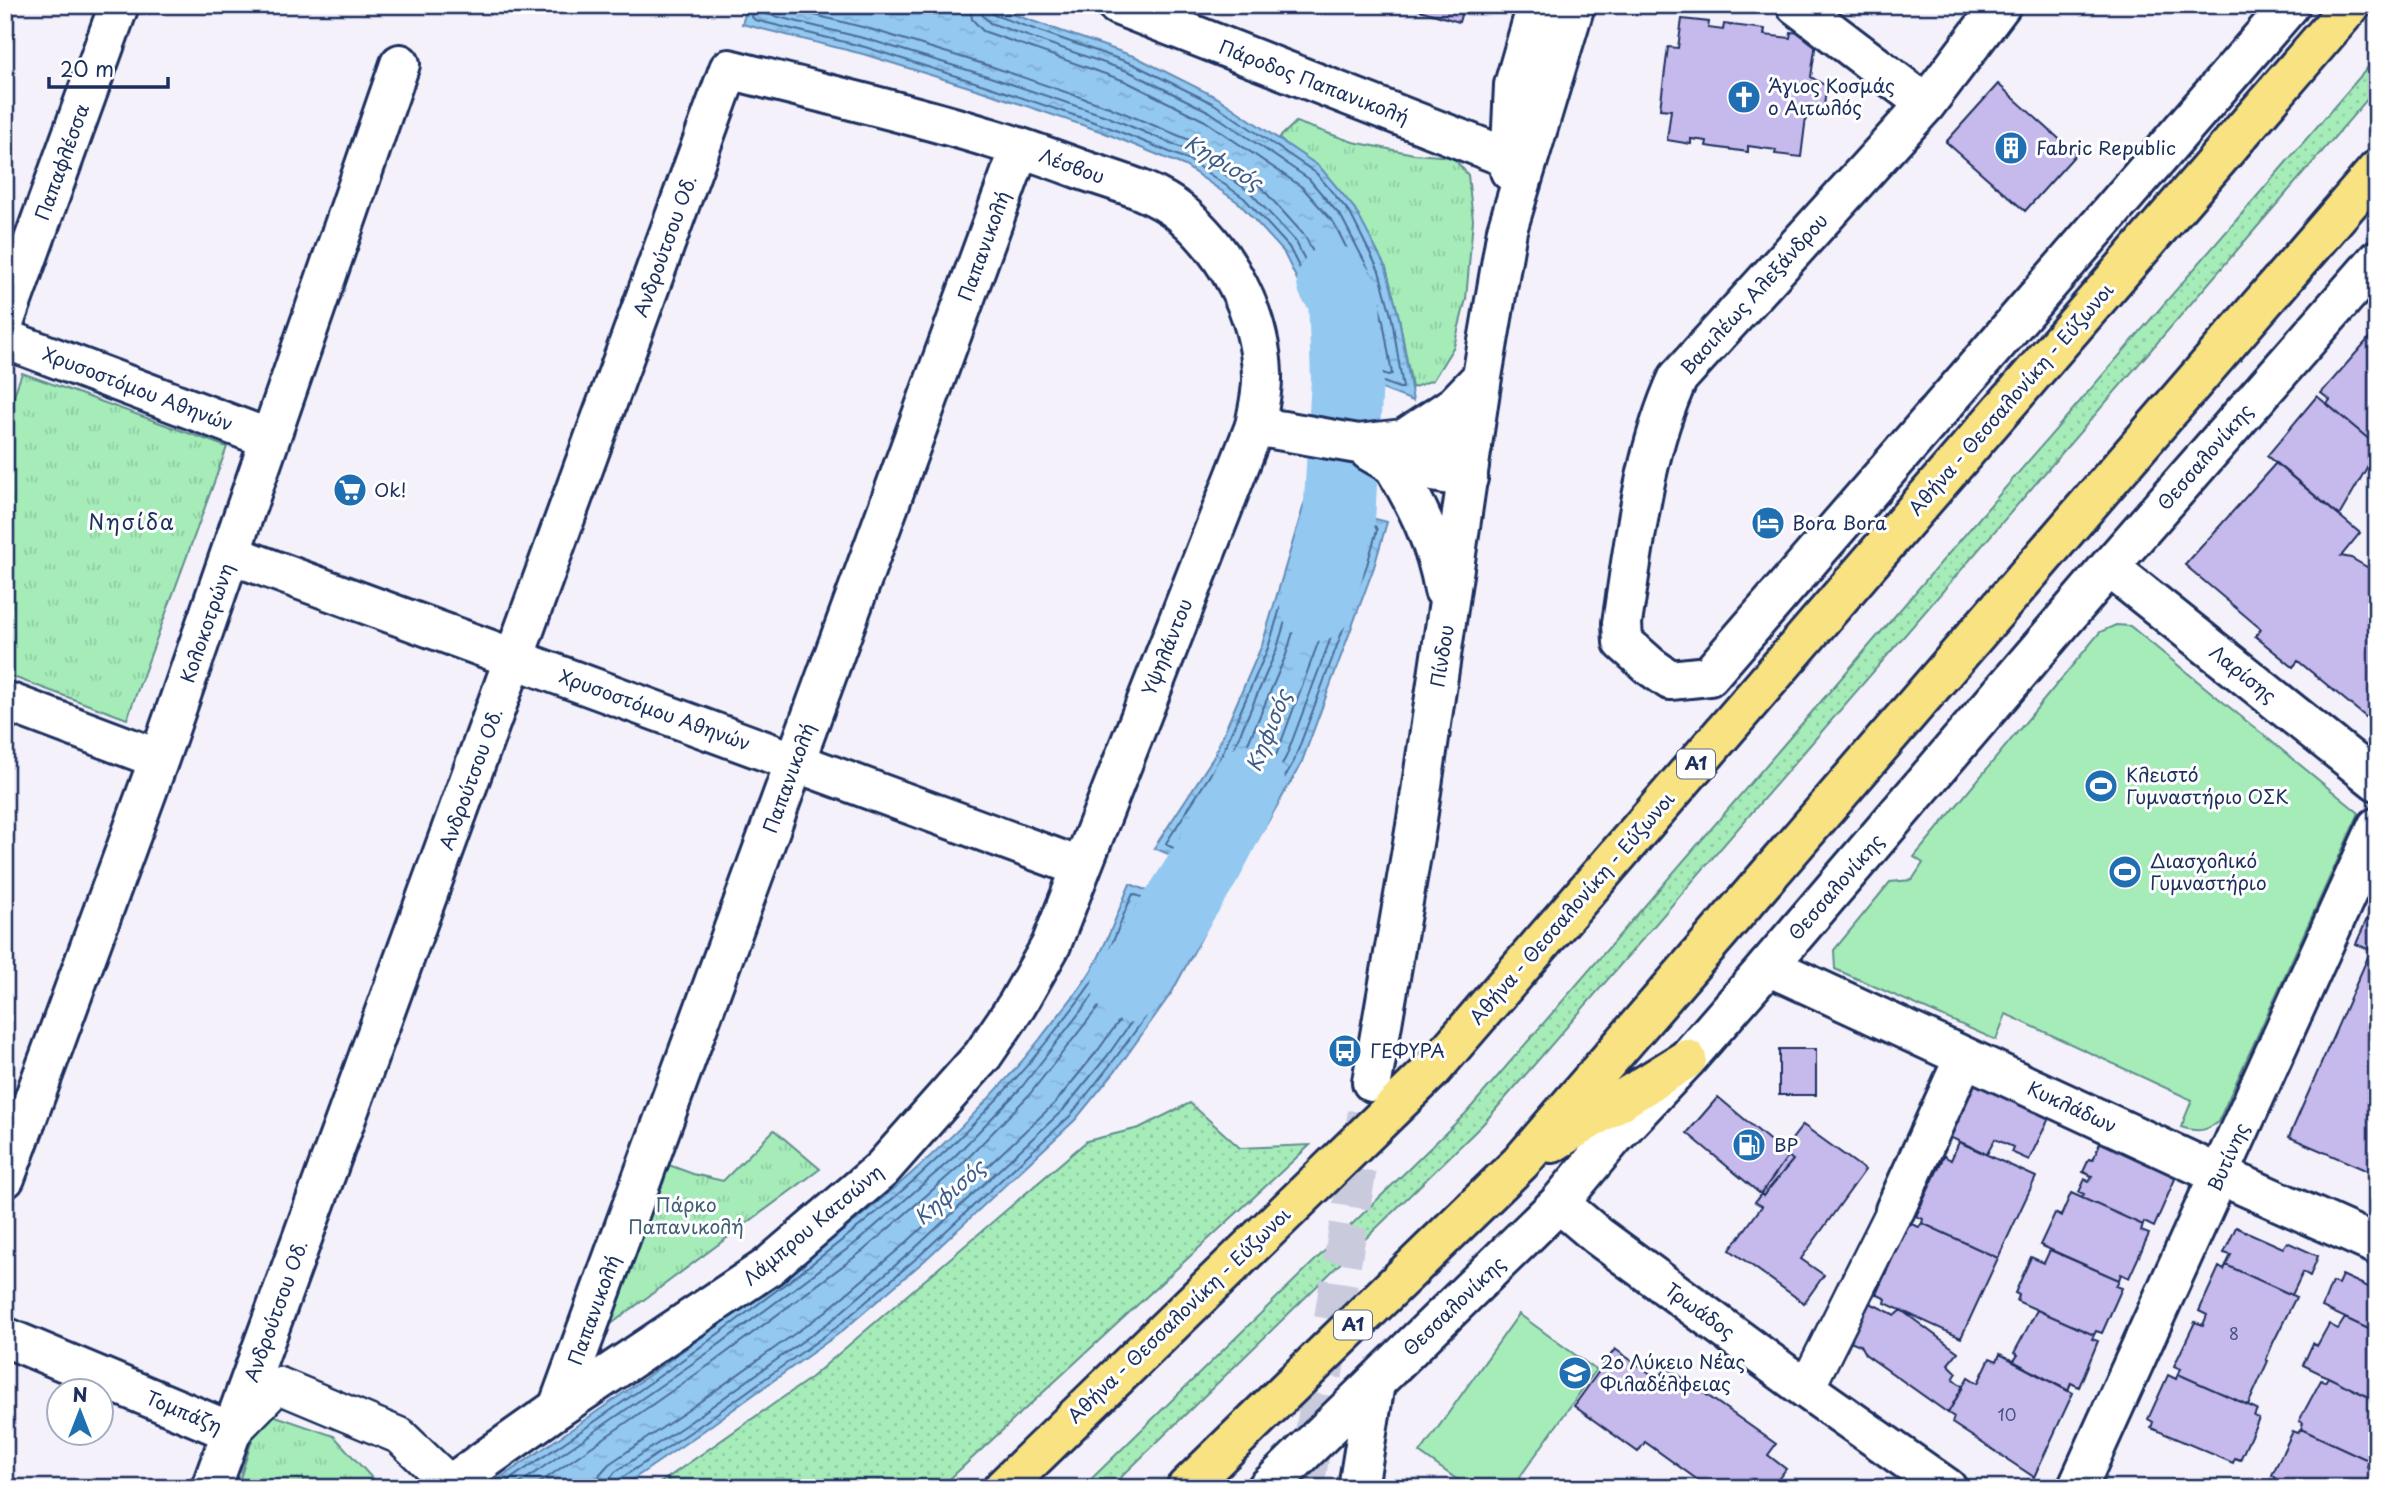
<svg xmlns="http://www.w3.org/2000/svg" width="2382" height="1493" viewBox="0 0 2382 1493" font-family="'Playpen Sans',sans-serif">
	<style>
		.grass { fill: url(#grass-dots); stroke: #608e8c; stroke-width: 2 }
		.park { fill: url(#park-tufts); stroke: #608e8c; stroke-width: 2 }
		.garden { fill: #a5ecb9; stroke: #608e8c; stroke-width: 2 }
		.water { fill: url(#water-ripples); stroke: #638bb6; stroke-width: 2 }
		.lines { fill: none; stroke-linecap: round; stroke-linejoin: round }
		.shore { stroke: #4b6c99; stroke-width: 2 }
		.river { stroke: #93c8f1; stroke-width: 72 }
		.building { fill: #c6b9eb; stroke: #1b2f5e; stroke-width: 2 }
		.secondary-tunnel { stroke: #c9cadc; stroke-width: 38; stroke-dasharray: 38 19; stroke-linecap: butt }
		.pedestrian-casing { stroke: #1b2f5e; stroke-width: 40 }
		.minor-casing { stroke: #1b2f5e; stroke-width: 44 }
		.tertiary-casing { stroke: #1b2f5e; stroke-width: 44 }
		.secondary-casing { stroke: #1b2f5e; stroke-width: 44 }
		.motorway-casing { stroke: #1b2f5e; stroke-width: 44 }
		.pedestrian { stroke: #fff; stroke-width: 35 }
		.minor { stroke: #fff; stroke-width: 38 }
		.tertiary { stroke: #fff; stroke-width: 38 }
		.secondary { stroke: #fff; stroke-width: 38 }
		.motorway { stroke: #f8e281; stroke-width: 38 }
		.labels { text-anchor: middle; stroke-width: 6; stroke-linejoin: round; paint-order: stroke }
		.number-label { font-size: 16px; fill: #465281 }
		.shield { fill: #fff; stroke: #5f6d8e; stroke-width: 2 }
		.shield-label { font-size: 18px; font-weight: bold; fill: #1b2f5e }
		.street-label { font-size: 19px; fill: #1b2f5e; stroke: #fff }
		.poi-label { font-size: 19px; fill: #1b2f5e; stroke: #fff; text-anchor: start }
		.park-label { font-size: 19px; fill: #3e5e75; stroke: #fff }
		.water-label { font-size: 21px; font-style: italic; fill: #3f5d8a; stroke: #fff }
		.neighbourhood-label { font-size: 21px; letter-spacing: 2px; fill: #1b2f5e; stroke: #fff }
	</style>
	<defs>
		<pattern id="grass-dots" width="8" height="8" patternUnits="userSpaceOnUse" patternTransform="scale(1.75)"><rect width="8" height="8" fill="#a5ecb9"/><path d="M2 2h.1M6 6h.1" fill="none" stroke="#8dcba1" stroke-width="1.8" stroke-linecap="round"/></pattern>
		<pattern id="park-tufts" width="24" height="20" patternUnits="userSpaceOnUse" patternTransform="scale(1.75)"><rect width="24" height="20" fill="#a5ecb9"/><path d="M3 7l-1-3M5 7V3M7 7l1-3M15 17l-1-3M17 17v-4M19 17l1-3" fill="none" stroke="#8dcba1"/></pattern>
		<pattern id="water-ripples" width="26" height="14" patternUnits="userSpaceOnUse" patternTransform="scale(1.75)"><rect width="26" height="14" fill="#93c8f1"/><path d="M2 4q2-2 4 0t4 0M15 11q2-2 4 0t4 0" fill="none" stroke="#7eacd1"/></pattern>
	</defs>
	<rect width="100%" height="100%" fill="#f4f1fb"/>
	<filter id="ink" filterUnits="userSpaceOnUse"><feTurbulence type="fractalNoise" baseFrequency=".0143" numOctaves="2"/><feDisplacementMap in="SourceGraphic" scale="14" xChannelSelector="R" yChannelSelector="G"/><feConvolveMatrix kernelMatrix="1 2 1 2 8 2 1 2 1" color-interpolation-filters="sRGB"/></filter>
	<g filter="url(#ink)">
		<path class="grass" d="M2377,57V88L1483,1124L1110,1488H1082L1466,1113Z
			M1190,1103L1240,1148L1310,1145L940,1488H653L808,1380L1087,1141L1139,1128Z"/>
		<path class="park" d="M1296,122L1353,142L1414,154L1453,157L1468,175L1473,220L1466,299L1454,346L1433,380L1412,388L1399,318L1386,268L1279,138Z
			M22,373L227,447L127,719L5,674V420Z
			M774,1130L820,1169L599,1333L661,1162L693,1174L723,1181Z
			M261,1411L334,1436L381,1488H237Z"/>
		<path class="garden" d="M2116,625L2130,626L2359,813L2218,1122C2204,1132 2197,1132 2181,1127L2192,1100L2006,1014L1996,1040L1835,969L1834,950L1890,882L1912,880L1923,863L1914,857L2100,632Z
			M1519,1314L1596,1370L1512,1488H1469L1420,1453Z"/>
		<path class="water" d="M748,5H986L1136,57L1218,98L1320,167L1355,209L1386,268L1399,318L1413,401L1325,367L1312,310L1283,251L1239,203L1185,166L1100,131L982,91L863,54L742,24Z
			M1305,501L1387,522L1374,567L1301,764L1234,881L1154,848L1213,758L1262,645Z
			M1130,884L1213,916L1172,992L1120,1065L1075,1120L924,1261L841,1332L699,1434L620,1488H485C579,1425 672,1360 763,1292C864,1217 962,1138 1040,1039C1058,1015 1079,992 1094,966C1108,941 1118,911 1130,884Z"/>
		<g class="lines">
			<path class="shore" d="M755,5L752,17L755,20L865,47L984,85L1103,125L1189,160L1244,198L1289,247L1319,307L1331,362L1399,388H1403L1392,319L1379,271L1350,213L1316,173L1214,104L1133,64L994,15L990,11L989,5
				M763,5L766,14L867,39L987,76L1106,116L1194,153L1250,192L1296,242L1327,304L1339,355L1388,375L1392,374L1383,321L1371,274L1342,218L1309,179L1210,112L1130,72L990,23L983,16L980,5
				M775,5L870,29L990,66L1109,107L1199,144L1258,184L1305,236L1337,301L1348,347L1374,358L1378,357L1373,323L1361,277L1334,223L1302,187L1205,121L1125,81L983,31L972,19L970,5
				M1313,510L1375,526L1377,530L1367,565L1294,761L1232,869L1228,871L1169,846L1166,843L1219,761L1268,648L1309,513Z
				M1319,521L1364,532L1367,536L1359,563L1286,757L1228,858L1224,860L1181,842L1180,838L1227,764L1276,651L1315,523Z
				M1326,533L1353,541L1349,560L1277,753L1224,845L1220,847L1197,837L1195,833L1237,769L1286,655L1322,536Z
				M497,1488C588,1427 678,1365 765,1299C873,1219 969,1141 1052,1035C1068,1014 1085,994 1099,971C1113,948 1120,919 1133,894L1200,919L1201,923L1166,989L1114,1060L1070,1116L919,1256L837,1327L695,1429L620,1479L617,1488
				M513,1488L709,1352L858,1241L954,1157L1021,1088L1091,998L1109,972L1138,905L1188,923L1189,927L1158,984L1108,1055L1063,1110L913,1250L832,1320L690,1422L615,1472L610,1479L608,1488
				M532,1488L715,1361L864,1250L962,1164L1029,1095L1100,1005L1118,976L1143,919L1147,918L1173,929L1174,933L1149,979L1099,1049L1055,1103L988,1166L907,1242L825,1312L684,1413L609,1464L600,1474L597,1488"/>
			<path class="river" d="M1316,605L1325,579L1339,520L1347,379L1344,297L1333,281
				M1128,986L1208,861L1249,780"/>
		</g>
		<path class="building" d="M1403,5H1464L1459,22Z
			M1682,19L1709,22L1708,28L1723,30L1724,24L1765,29L1764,35L1790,38L1791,32L1817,35L1811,77L1826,86L1824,108L1806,117L1801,157L1775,154L1776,150L1748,146V152L1706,146L1707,141L1691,139V144L1667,140L1671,110L1660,109L1668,47L1678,48Z
			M1998,84L2076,154L2025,211L1946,142Z
			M2377,329V446L2327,404L2330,400L2321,393Z
			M2317,396L2377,446V450L2339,516L2267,456Z
			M2276,463L2360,533L2341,556L2351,558L2374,571L2377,567V715L2373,723L2298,661L2293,667L2255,636L2261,629L2185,565Z
			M2374,903L2377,904V953L2356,944Z
			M2371,950L2377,953V1175L2289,1137Z
			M1779,1049H1816V1095H1779Z
			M1968,1074L2044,1110L2042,1115L2049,1118L2029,1160L2011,1152L2013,1147L1995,1139L1987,1154L1945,1135Z
			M1718,1097L1793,1160L1763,1196L1687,1133Z
			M1803,1125L1865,1170L1801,1259L1824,1275L1804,1303L1730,1250L1762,1206L1755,1202L1788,1156L1782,1152Z
			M2102,1138L2178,1172L2154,1227L2144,1222L2143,1225L2082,1198L2084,1194L2079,1192L2085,1179L2089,1181L2092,1176L2083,1172L2089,1159L2093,1160Z
			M1959,1142L2036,1177L1998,1258L1922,1223L1923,1219L1916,1216L1944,1156L1951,1160Z
			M2071,1193L2143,1225L2141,1231L2149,1234L2129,1278L2121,1274L2119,1280L2040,1245L2055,1213L2061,1216Z
			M1909,1223L1919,1227L1922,1223L1998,1258L1961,1338L1885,1303L1886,1299L1876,1294Z
			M2236,1227L2283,1248L2287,1242L2318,1256L2310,1276L2303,1272L2292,1295L2226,1265L2231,1255L2224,1253Z
			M2050,1250L2119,1280L2116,1286L2122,1288L2102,1333L2096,1331L2094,1335L2017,1301L2019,1295L2015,1293L2031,1257L2044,1263Z
			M2226,1265L2296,1297L2273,1343L2266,1360L2268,1361L2248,1405L2178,1374L2181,1369L2174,1366L2195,1322L2203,1325L2207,1315L2199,1311L2219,1267L2224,1270Z
			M2342,1275L2377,1291V1333L2322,1307L2332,1282L2338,1284Z
			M1868,1302L1895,1315L1901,1310L1958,1352L1948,1364L1957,1373L1953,1379L1963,1387L1948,1413L1865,1354L1860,1345L1850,1341Z
			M2037,1310L2094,1335L2092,1339L2098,1341L2079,1387L2071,1383L2068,1391L2013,1362L2018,1355L2014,1353Z
			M2345,1318L2377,1333V1401L2303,1365L2313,1343L2317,1346L2329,1324L2338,1329Z
			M1615,1349L1658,1379L1667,1367L1776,1444L1768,1455L1786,1469L1776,1482L1784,1488H1699L1702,1483L1645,1442L1638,1452L1574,1406Z
			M2000,1354L2073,1393L2034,1477L1952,1423L1954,1417L1948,1413L1968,1377L1978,1383L1990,1358L1997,1361Z
			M2178,1374L2257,1409L2254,1416L2259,1418L2240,1460L2235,1458L2233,1463L2151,1428L2153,1422L2148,1419L2168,1375L2176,1379Z
			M2328,1377L2377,1401V1459L2372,1457L2370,1461L2301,1429L2303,1423L2299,1421L2321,1380L2325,1382Z
			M2301,1429L2370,1461L2367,1467L2373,1469L2364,1488H2287L2274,1482L2276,1478L2272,1475L2293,1431L2298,1433Z"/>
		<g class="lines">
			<path class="secondary-tunnel" d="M1305,1488L1372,1082"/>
			<defs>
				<path id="pedestrian" d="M1806,1389L1895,1210
					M232,1432L278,1385L400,1436L450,1484"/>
				<path id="minor" d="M1117,5L1511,159
					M1796,5L1926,104
					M2001,5L1926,104L1678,378C1643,454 1635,541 1622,623L1623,642L1650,666L1670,680L1709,676L2290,5
					M5,320L119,5
					M5,339L270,439
					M230,554L1080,867
					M2109,567L2377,781
					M5,701L159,759
					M1768,966L2220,1175L2377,1245
					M5,1178L159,759L400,64
					M1895,1210L1964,1058
					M5,1337L232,1432
					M558,1408L1020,148
					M211,1488L729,69C816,92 904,111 990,138C1020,147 1050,158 1080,169C1114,181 1153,190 1181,213C1227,252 1260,313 1262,374C1263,391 1258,410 1255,426
					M1358,1488L1375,1383
					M2077,1488L2377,827"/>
				<path id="tertiary" d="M1369,451L1393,465L1468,478
					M1559,1203L1598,1236L1806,1389L1947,1488
					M445,1488L558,1408L768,1267L881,1170L983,1055L1017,1005L1051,945L1255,426L1358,444L1404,439L1472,446
					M1267,1488L1559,1203L1613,1138L1687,1059L1768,966L2109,567L2377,260"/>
				<path id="secondary" d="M1510,171L1514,85L1537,5
					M1404,439L1455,405L1482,377
					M1393,465C1417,505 1436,543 1444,590
					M1372,1082L1416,826L1482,377L1507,230L1575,5"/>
				<path id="motorway" d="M1552,1143L1687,1059
					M1003,1488L1432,1070L2351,5
					M1186,1488L1520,1163L2377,170"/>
			</defs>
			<use href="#pedestrian" class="pedestrian-casing"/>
			<use href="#minor" class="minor-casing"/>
			<use href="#tertiary" class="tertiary-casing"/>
			<use href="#secondary" class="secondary-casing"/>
			<use href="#motorway" class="motorway-casing"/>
			<use href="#pedestrian" class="pedestrian"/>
			<use href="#minor" class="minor"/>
			<use href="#tertiary" class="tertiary"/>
			<use href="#secondary" class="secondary"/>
			<use href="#motorway" class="motorway"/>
		</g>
	</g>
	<defs>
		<symbol id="church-disc" viewBox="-11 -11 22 22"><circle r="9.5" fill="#1f6fb2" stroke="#fff"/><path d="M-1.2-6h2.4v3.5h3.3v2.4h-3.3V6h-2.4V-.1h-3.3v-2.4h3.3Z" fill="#fff"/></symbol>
		<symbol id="building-disc" viewBox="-11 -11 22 22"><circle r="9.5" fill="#1f6fb2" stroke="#fff"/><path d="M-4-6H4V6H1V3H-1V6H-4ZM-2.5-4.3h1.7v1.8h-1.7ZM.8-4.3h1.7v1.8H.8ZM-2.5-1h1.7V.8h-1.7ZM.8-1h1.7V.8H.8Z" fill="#fff"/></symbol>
		<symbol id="supermarket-disc" viewBox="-11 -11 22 22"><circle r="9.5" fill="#1f6fb2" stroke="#fff"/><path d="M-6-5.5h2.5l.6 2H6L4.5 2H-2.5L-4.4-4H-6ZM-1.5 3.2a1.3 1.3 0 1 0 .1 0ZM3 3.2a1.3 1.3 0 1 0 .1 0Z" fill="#fff"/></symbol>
		<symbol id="hotel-disc" viewBox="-11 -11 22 22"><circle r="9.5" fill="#1f6fb2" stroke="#fff"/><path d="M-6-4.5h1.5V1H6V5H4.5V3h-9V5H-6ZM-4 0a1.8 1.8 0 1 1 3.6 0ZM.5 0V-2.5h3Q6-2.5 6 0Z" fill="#fff"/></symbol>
		<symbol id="stadium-disc" viewBox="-11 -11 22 22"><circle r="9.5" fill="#1f6fb2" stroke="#fff"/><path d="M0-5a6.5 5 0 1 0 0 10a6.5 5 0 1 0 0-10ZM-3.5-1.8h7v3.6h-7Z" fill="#fff"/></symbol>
		<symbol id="bus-disc" viewBox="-11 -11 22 22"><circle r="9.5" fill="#1f6fb2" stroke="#fff"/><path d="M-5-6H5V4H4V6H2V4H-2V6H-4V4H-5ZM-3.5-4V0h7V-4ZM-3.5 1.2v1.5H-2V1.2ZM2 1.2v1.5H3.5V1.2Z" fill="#fff"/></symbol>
		<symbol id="fuel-disc" viewBox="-11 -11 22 22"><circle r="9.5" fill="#1f6fb2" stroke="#fff"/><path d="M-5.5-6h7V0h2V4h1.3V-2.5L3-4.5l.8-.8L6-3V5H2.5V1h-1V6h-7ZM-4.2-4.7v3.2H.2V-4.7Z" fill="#fff"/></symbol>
		<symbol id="school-disc" viewBox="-11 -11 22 22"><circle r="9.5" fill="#1f6fb2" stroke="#fff"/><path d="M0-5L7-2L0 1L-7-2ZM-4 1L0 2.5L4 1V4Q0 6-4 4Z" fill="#fff"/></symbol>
	</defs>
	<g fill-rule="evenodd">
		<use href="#church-disc" x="1725" y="78" width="38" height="38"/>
		<use href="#building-disc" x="1992" y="129" width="38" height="38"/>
		<use href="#supermarket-disc" x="331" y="471" width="38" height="38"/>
		<use href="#hotel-disc" x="1749" y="504" width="38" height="38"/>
		<use href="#stadium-disc" x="2082" y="767" width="38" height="38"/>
		<use href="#stadium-disc" x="2106" y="853" width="38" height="38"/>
		<use href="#bus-disc" x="1326" y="1032" width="38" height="38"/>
		<use href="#fuel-disc" x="1730" y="1126" width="38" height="38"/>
		<use href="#school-disc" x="1556" y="1354" width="38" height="38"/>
	</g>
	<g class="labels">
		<g class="number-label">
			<text x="2234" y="1340">8</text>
			<text x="2007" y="1421">10</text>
		</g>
		<g class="shield">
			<rect x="1677" y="749.5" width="38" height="29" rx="5"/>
			<rect x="1334" y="1310.5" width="38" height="29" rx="5"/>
		</g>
		<g class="shield-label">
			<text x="1696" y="770">Α1</text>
			<text x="1353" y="1331">Α1</text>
		</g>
		<g class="street-label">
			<text transform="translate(1314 82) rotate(21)" y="7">Πάροδος Παπανικολή</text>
			<text transform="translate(62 162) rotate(-70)" y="7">Παπαφλέσσα</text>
			<text transform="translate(1072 166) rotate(20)" y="7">Λέσβου</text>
			<text transform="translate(665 246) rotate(-70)" y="7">Ανδρούτσου Οδ.</text>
			<text transform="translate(984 246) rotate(-70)" y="7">Παπανικολή</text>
			<text transform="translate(1754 294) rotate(-48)" y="7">Βασιλέως Αλεξάνδρου</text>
			<text transform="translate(138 389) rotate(21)" y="7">Χρυσοστόμου Αθηνών</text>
			<text transform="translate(2011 399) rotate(-49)" y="7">Αθήνα - Θεσσαλονίκη - Εύζωνοι</text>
			<text transform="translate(2205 457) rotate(-49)" y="7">Θεσσαλονίκης</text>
			<text transform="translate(207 623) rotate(-71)" y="7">Κολοκοτρώνη</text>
			<text transform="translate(1167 647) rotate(-68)" y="7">Υψηλάντου</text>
			<text transform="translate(1442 656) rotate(-81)" y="7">Πίνδου</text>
			<text transform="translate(2243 674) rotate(39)" y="7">Λαρίσης</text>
			<text transform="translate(655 710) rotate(20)" y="7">Χρυσοστόμου Αθηνών</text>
			<text transform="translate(789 778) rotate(-70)" y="7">Παπανικολή</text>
			<text transform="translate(471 779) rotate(-70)" y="7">Ανδρούτσου Οδ.</text>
			<text transform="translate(1836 887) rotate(-49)" y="7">Θεσσαλονίκης</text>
			<text transform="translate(1572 908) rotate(-49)" y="7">Αθήνα - Θεσσαλονίκη - Εύζωνοι</text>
			<text transform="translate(2072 1107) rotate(25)" y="7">Κυκλάδων</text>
			<text transform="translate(2228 1157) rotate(-66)" y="7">Βυτίνης</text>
			<text transform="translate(813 1225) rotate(-40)" y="7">Λάμπρου Κατσώνη</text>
			<text transform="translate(1454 1306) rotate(-44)" y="7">Θεσσαλονίκης</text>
			<text transform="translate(594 1310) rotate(-70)" y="7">Παπανικολή</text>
			<text transform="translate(276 1311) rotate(-70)" y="7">Ανδρούτσου Οδ.</text>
			<text transform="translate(1700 1311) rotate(36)" y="7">Τρωάδος</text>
			<text transform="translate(1179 1315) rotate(-44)" y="7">Αθήνα - Θεσσαλονίκη - Εύζωνοι</text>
			<text transform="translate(184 1412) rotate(23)" y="7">Τομπάζη</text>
		</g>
		<g class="poi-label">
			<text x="1768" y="93">Άγιος Κοσμάς<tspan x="1768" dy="22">ο Αιτωλός</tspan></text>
			<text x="2036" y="155">Fabric Republic</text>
			<text x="374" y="497">Ok!</text>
			<text x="1792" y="530">Bora Bora</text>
			<text x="2126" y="782">Κλειστό<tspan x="2126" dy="22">Γυμναστήριο ΟΣΚ</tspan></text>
			<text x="2150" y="868">Διασχολικό<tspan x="2150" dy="22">Γυμναστήριο</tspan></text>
			<text x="1370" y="1058">ΓΕΦΥΡΑ</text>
			<text x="1774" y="1152">BP</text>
			<text x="1600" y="1369">2ο Λύκειο Νέας<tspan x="1600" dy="22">Φιλαδέλφειας</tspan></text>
		</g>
		<g class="park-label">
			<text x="686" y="1212">Πάρκο<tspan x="686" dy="22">Παπανικολή</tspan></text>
		</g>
		<g class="water-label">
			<text transform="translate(1223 163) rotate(31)" y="7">Κηφισός</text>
			<text transform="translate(1269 731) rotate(-68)" y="7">Κηφισός</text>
			<text transform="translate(950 1193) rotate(-41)" y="7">Κηφισός</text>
		</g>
		<g class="neighbourhood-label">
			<text x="132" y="530">Νησίδα</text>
		</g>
	</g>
	<rect width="2382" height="1493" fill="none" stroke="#fff" stroke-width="28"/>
	<rect x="14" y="14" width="2354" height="1465" fill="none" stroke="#1b2f5e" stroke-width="2.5" filter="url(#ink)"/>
	<g transform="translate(80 1412)"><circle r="33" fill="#ffffff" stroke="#a4acbf" stroke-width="2"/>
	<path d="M0-5L12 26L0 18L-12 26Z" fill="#1f6fb2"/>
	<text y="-10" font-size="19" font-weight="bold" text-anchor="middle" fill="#1b2f5e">N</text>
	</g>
	<path d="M49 77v10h119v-10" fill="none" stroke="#1b2f5e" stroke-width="3.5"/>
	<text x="60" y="77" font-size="21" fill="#1b2f5e" stroke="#ffffff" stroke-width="5" paint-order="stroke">20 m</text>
</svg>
